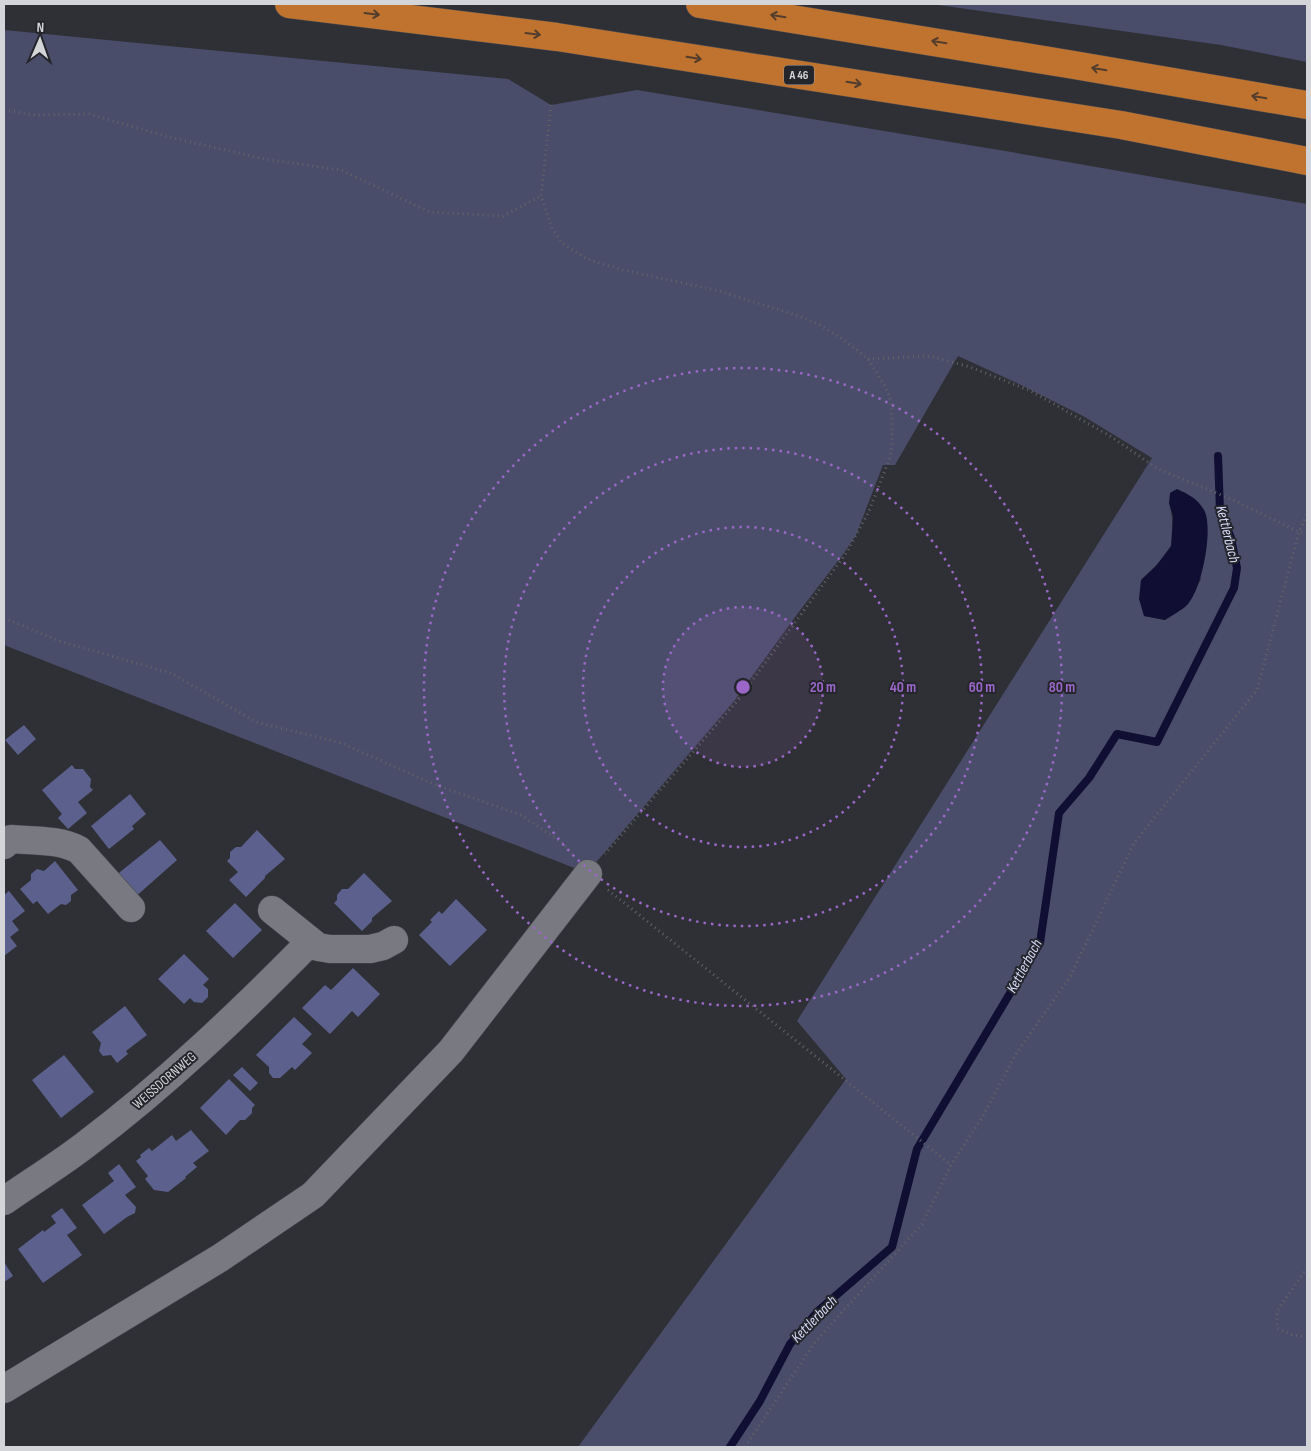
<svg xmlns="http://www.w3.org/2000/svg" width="1311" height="1451" viewBox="0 0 1311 1451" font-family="'Sofia Sans Condensed',sans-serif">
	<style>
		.green { fill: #4a4d6a; fill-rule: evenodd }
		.water { fill: #100f33 }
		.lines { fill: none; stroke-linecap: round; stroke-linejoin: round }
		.stream { stroke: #100f33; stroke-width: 8 }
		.building { fill: #5c608c }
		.minor-casing { stroke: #4c4d52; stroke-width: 29 }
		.highway-casing { stroke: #4c4d52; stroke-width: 29 }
		.path { stroke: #626368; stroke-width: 3; stroke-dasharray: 1 4; stroke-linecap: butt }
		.minor { stroke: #797a81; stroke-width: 28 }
		.highway { stroke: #bf732e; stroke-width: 28 }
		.oneway { stroke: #533d2d }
		.ring { fill: none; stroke: #9a67c8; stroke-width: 2.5; stroke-dasharray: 2.5 5 }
		.labels { text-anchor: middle; stroke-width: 4; stroke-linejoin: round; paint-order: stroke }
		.shield { fill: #25262c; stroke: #a0a0a5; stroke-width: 1 }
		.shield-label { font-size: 12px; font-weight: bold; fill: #d4d5d9 }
		.street-label { font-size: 14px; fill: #d4d5d9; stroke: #25262c }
		.water-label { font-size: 15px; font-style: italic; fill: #d7dbf8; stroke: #25262c }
		.centre { fill: #9a67c8; stroke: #25262c; stroke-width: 2.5 }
		.ring-label { font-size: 15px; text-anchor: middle; font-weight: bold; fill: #9a67c8; stroke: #25262c; stroke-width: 4; stroke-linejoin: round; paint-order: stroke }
	</style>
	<rect width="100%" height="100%" fill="#2f3036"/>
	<path class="green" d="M931,4H1307V62L1221,45Z
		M4,30L508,79L551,105L637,90L1011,152L1307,204V1447H578L846,1079L797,1021L1152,458L1083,416L1021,385L958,356L895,465H883L856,535L844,553L798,613L734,701L587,873L4,645ZM1169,503L1201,579L1188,604L1165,620L1144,616L1141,580C1150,571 1165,558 1171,547C1175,537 1172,513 1169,503Z"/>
	<path class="water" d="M1177,489C1188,494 1198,499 1204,510C1214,527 1202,591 1187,605C1181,611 1172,615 1165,620L1144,616L1139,599L1141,580L1156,566L1171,546L1173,516L1169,503L1170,493Z"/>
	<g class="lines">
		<path class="stream" d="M730,1447L760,1401L790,1344L818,1311L892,1247L917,1149L1040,943L1059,813L1089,778L1117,734L1157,742L1234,588L1237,568L1231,538L1220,510L1218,456"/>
	</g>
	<path class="building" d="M24,725L36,739L18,755L5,740Z
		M72,765L75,769H83L91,779L90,787L93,790L78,802L87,813L68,829L58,818L62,814L42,790Z
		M130,794L146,814L132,826L134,829L109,849L91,826Z
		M257,830L285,859L265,876V878L246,897L229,880L238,872L227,861L230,858V852L236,847H241Z
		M160,840L177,860L134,898L115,876Z
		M55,861L78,890L71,895V901L66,905L61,904L48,914L37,901L33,904L20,889L31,880V874L37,869L44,871Z
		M364,873L392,901L372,918V921L362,931L334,903L337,900V895L342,889H348Z
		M9,891L25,911L12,921L19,930L10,937L17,946L4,956V895Z
		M456,899L487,930L450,966L419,935L432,922L430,920L439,911L442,914Z
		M235,903L262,930L233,958L206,931Z
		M184,954L209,979L203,985L208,989V997L202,1003L194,1002L190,998L184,1004L158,979Z
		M353,968L380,994L358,1017L352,1011L330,1034L302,1008L325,985L331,990Z
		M125,1006L147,1035L126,1051L128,1054L117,1063L111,1055L103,1056L99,1051L101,1043L92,1032Z
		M294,1017L312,1034L302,1044L312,1053L295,1070L292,1067L280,1078H273L269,1073V1067L256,1055Z
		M64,1055L94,1092L61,1118L32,1080Z
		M242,1067L258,1083L250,1091L233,1075Z
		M229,1079L255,1105L252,1108V1113L245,1120H240L226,1135L200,1108Z
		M191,1130L209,1151L193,1163L197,1167L185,1177L186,1178L168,1192L154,1190L145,1179L148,1176L136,1161L141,1157L140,1155L149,1148L152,1151L172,1135L176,1141Z
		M119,1164L136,1187L125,1195L136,1207L135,1213L127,1217L104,1234L82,1205L114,1181L108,1173Z
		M62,1208L77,1228L67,1235L82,1255L43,1283L18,1249L43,1230L44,1232L56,1223L51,1216Z
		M4,1262L13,1276L4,1282Z"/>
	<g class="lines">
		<defs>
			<path id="minor" d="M4,845L11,839C33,841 59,839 79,850L131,908
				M272,910L318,947L330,949H370L383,946L394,940
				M4,1201C31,1182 59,1165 85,1145C166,1084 239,1014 310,942
				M4,1389L220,1258L313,1195L451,1051L588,874"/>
			<path id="highway" d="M289,4L557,37L1121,125L1307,161
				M700,4L1074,65L1307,105"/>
		</defs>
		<use href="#minor" class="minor-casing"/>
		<use href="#highway" class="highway-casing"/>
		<path class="path" d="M551,105L541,196L552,228L562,243L587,259L623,270L715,290L799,316L820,325L841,338L868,359L885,386L890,398L892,416V447L889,460L869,511L847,552L737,701L605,854
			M4,110L35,115L89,114L169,137L264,159L341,170L430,212L503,216L541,196
			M868,359L930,356L970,367L1031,391L1110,436L1158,469L1231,499L1299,532L1307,534
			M4,618L59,641L171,673L256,722L341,743L436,785L521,815L564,844L572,854
			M608,890L951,1165
			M1307,1268L1277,1311V1328L1292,1335L1307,1337
			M745,1447L815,1342L922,1224L951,1165L983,1116L1016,1054L1070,977L1134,843L1257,690L1299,532L1307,515"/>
		<use href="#minor" class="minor"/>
		<use href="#highway" class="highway"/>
	</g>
	<defs><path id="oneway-shaft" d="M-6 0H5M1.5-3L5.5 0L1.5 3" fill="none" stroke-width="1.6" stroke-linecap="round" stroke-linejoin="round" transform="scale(1.25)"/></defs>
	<g class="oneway">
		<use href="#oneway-shaft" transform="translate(372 14) rotate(7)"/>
		<use href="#oneway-shaft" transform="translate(778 16) rotate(-171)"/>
		<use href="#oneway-shaft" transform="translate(533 34) rotate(7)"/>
		<use href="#oneway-shaft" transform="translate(939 42) rotate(-171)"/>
		<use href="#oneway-shaft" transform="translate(694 58) rotate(9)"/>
		<use href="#oneway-shaft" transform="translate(1099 69) rotate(-170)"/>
		<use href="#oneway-shaft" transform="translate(854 83) rotate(9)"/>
		<use href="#oneway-shaft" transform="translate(1259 97) rotate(-170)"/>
	</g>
	<circle cx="743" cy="687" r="80" fill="#9a67c8" fill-opacity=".12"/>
	<g class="ring">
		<circle cx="743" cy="687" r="80"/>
		<circle cx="743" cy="687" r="160"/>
		<circle cx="743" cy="687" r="239"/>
		<circle cx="743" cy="687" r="319"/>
	</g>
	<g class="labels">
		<rect class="shield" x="784" y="65.5" width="30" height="19" rx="4"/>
		<g class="shield-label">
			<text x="799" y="79">A 46</text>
		</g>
		<g class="street-label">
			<text transform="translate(164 1080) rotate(-41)" y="5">WEISSDORNWEG</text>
		</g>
		<g class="water-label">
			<text transform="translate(1228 534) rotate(76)" y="5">Kettlerbach</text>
			<text transform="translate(1024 966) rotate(-62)" y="5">Kettlerbach</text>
			<text transform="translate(814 1319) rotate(-46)" y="5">Kettlerbach</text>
		</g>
	</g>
	<circle cx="743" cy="687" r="8" class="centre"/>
	<g class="ring-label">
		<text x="823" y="692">20 m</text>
		<text x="903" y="692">40 m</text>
		<text x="982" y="692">60 m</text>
		<text x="1062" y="692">80 m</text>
	</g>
	<rect width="1311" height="1451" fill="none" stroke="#d4d5d9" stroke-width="10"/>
	<g transform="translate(40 40) rotate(2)" stroke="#25262c" stroke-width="4" paint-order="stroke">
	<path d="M0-4L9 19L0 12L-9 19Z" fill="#d4d5d9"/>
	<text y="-8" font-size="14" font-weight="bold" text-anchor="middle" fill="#d4d5d9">N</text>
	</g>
</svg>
